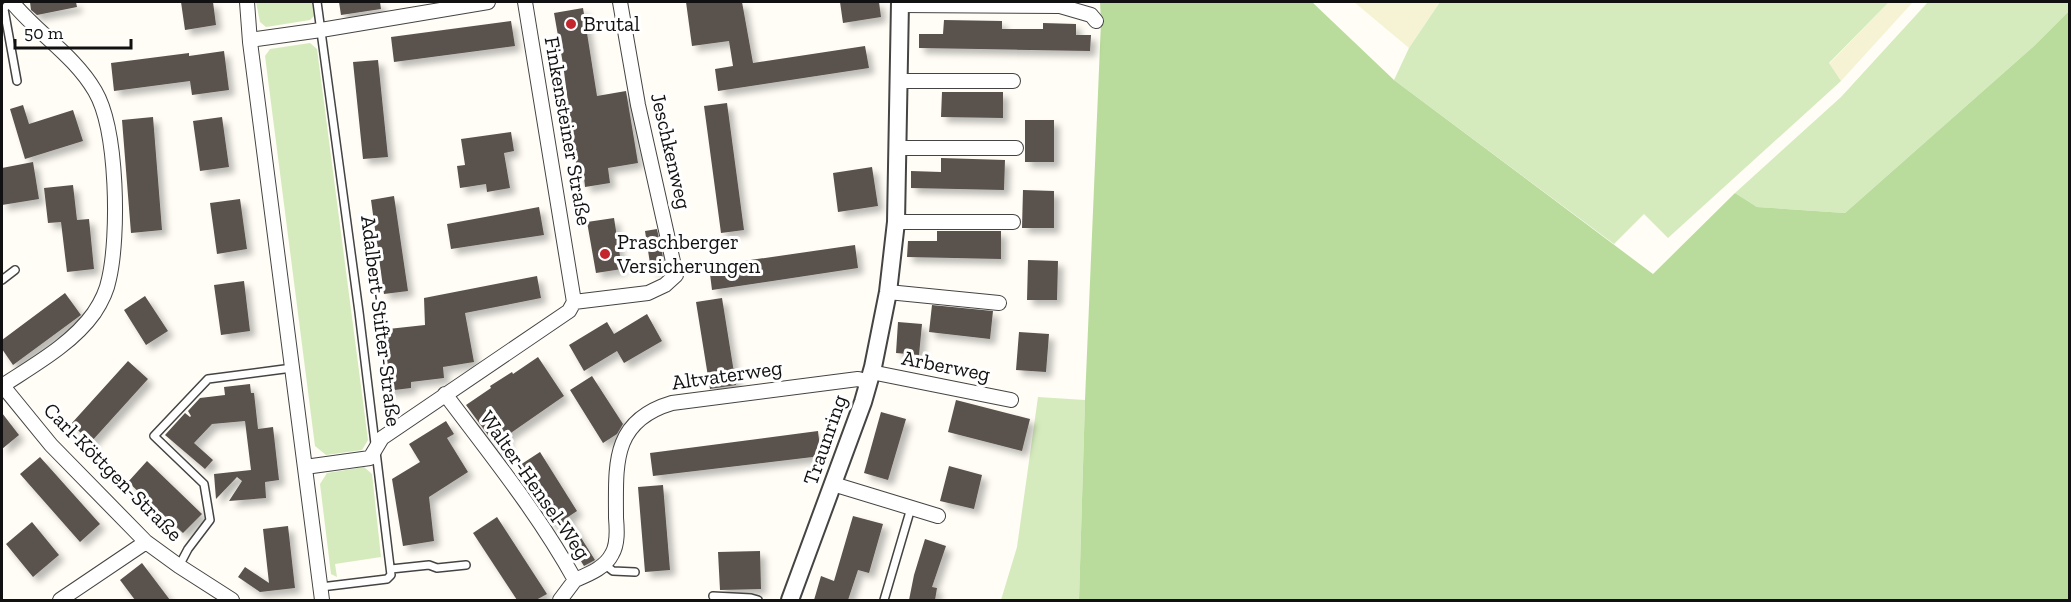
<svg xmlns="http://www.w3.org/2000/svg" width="2071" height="602" viewBox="0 0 2071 602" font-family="'Zilla Slab',serif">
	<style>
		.farmland { fill: #f6f3d4 }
		.green { fill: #d5ebbd }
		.forest { fill: #b9dc9c }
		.building { fill: #5a524d; filter: url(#shadow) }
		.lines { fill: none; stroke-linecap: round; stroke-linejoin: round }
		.service-casing { stroke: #444; stroke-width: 10 }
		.minor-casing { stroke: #444; stroke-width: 16 }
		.tertiary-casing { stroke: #444; stroke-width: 20 }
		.service { stroke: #fff; stroke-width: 7 }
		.minor { stroke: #fff; stroke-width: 14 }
		.tertiary { stroke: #fff; stroke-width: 16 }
		.poi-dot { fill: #c4262e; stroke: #fff; stroke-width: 2 }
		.labels { text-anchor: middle; stroke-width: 6; stroke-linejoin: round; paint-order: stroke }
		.poi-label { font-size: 21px; fill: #111; stroke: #fff; text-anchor: start }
		.street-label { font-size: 21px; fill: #111; stroke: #fff }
	</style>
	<defs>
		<filter id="shadow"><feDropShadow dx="5.5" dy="5.5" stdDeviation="3" flood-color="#0004"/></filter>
	</defs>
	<rect width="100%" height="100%" fill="#fffdf5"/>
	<path class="farmland" d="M1354,2H1440L1409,48Z
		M1887,2H1913L1841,81L1829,64L1888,3Z"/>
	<path class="green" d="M256,2H312L314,16L310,20L266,27L260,22Z
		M1440,2H1887L1888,3L1829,63L1841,81L1668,238L1644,214L1614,244L1394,80L1409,48Z
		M1928,2H2069V11L2035,45L1845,213L1757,207L1735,193L1841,97Z
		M310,43L317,49L368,440L362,450L326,455L315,446L265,56L270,49Z
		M1038,397L1085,400L1079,600H1001L1017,547Z
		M364,467L372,474L381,557L335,564L337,577L331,574L320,484L327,473Z"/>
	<path class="forest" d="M1100,2H1312L1394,80L1653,274L1735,193L1757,207L1845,213L2035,45L2069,11V600H1079L1085,400L1101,22Z"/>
	<path class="building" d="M30,2H76L77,7L37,15L31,10Z
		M181,2H213L216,25L185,30Z
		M339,2H380L381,9L341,15Z
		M686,2H742L753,63L865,46L869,68L718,91L715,69L733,66L729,41L692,46Z
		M840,2H879L881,17L843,23Z
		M583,8L597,96L626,91L638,163L608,168L610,183L585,187L584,177L578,178L563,64L554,13Z
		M944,20L1002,21V29H1043V23L1076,24V35H1091L1090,51L919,48V34H943Z
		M511,21L515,46L394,62L391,37Z
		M224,51L229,90L192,95L190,81L114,91L111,63L189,53V56Z
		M378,60L388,157L363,159L353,62Z
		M942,92H1003V118L941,117Z
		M727,103L744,230L721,233L704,106Z
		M23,105L29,124L73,110L83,141L25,159L10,109Z
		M153,117L162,230L131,233L122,120Z
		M222,117L229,167L200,171L193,121Z
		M1025,120H1054V162H1025Z
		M511,132L514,151L504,153L510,188L487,192L486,184L460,188L457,166L465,165L461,139Z
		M941,158L1005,160L1004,190L911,188V171L941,172Z
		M33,162L39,199L2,205V168Z
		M872,167L878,206L838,212L833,173Z
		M73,185L77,220L89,219L94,269L67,272L61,222L48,223L44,188Z
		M1023,190L1054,191V228H1022Z
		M394,196L408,291L384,294L371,200Z
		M240,199L247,249L217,254L210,203Z
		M539,207L544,235L451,249L447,224Z
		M614,218L622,269L596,273L587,222Z
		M657,229L665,267L651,270L645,231Z
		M937,231H1001V259L907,257L908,241H937Z
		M855,245L858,268L712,290L709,266Z
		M1028,260L1058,261L1057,300H1027Z
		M537,276L541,298L465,313L474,362L443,367L444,378L411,382V388L386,391L379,330L425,325L424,298Z
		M244,281L250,331L221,335L214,285Z
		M65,293L81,315L13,365L2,349V340Z
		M145,296L168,331L146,345L124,310Z
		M722,298L736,385L710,389L696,302Z
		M932,305L993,311L990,339L929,332Z
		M647,314L662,341L624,363L617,351L584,371L569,345L607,322L614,334Z
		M898,322L922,324L919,355L896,353Z
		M1019,332L1049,334L1046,372L1016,370Z
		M538,357L564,396L505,437L509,443L499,450L466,405L491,388L490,386L512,372L513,374Z
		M128,361L148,379L91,442L71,424Z
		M592,376L623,424L617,434L603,443L570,390Z
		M250,384L251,393H254L258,429L273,427L279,480L265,482L266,498L229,501L242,481L237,477L216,499L214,474L251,470L245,421L212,424L194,443L213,460L205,469L165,435L185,413L190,417L191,416L188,411L200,398L225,395L224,387Z
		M956,400L1030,419L1022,451L948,432Z
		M881,412L906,419L888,480L864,473Z
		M2,413L19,435L2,449Z
		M446,421L454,434L447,438L468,472L429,497L434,541L403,546L392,479L420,462L409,444Z
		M818,431L821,456L653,476L650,453Z
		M540,452L577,511L568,517L595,560L584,566L557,523L553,526L517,467Z
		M40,457L100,524L80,542L20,474Z
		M147,461L202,514L183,533L128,482Z
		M949,466L982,475L974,509L940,501Z
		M663,485L670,570L645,572L638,487Z
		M853,516L883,524L869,573L858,570L848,600H814L821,576L834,581Z
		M497,517L547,594L536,600H517L473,533Z
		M32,522L59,555L33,577L6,544Z
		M288,526L295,588L260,592L238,577L245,567L269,583L263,529Z
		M925,539L946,546L932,587L937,588L935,600H909L914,575Z
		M760,551L761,589L720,590L718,552Z
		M142,563L170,600H135L120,580Z"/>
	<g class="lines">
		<defs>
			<path id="service" d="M10,2L4,9L17,81
				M317,2L359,312L391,575L387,579L321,587
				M2,280L15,270
				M604,564L613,571L635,572
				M179,566L188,549L210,520L204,484L154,436L208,379L292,368
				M391,569L429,565L437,568L466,565
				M713,596L751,598L758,600
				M884,600L911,508"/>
			<path id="minor" d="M247,2L250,42L322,600
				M900,5L1060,6L1091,15L1096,21
				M250,40L321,30L488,2
				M899,81H1013
				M898,148H1016
				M896,222H1013
				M888,292L999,303
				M574,302L648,293L665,285L676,275L638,105L620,2
				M871,372L1011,400
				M2,385L51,445L146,542L179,566L232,600
				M2,386C34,365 72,344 94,313C100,304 107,290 109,279C119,236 118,130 95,91C74,55 37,33 12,2
				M445,394C490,454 538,513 575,580L560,600
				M305,467L370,458L382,438L569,311L574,302L525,2
				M833,484L938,516
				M575,580C589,574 605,568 612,554C618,544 617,529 616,518C616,465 611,421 672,403L858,379L868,382
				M60,600L146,542"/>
			<path id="tertiary" d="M790,600L863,402L873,367L888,292L896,222L900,2"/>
		</defs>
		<use href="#service" class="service-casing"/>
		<use href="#minor" class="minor-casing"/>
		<use href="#tertiary" class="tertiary-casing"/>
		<use href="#service" class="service"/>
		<use href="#minor" class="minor"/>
		<use href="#tertiary" class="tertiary"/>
	</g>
	<g class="poi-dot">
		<circle cx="571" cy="24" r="6"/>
		<circle cx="605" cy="254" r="6"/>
	</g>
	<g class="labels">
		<g class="poi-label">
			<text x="583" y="31">Brutal</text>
			<text x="617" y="249">Praschberger<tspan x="617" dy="24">Versicherungen</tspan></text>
		</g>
		<g class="street-label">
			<text transform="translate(568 131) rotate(80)" y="7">Finkensteiner Straße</text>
			<text transform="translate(671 151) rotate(77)" y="7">Jeschkenweg</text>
			<text transform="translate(381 321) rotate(83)" y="7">Adalbert-Stifter-Straße</text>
			<text transform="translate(946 366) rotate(11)" y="7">Arberweg</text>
			<text transform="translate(727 375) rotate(-8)" y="7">Altvaterweg</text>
			<text transform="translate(825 440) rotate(-71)" y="7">Traunring</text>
			<text transform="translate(113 472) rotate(45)" y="7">Carl-Köttgen-Straße</text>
			<text transform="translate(535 485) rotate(55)" y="7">Walter-Hensel-Weg</text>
		</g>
	</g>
	<rect width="2071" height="602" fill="none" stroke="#111111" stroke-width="6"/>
	<path d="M15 39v9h116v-9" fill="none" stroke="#111111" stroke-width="3"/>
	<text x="24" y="39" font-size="18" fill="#111111" stroke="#ffffff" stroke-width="4.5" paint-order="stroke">50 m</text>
</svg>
